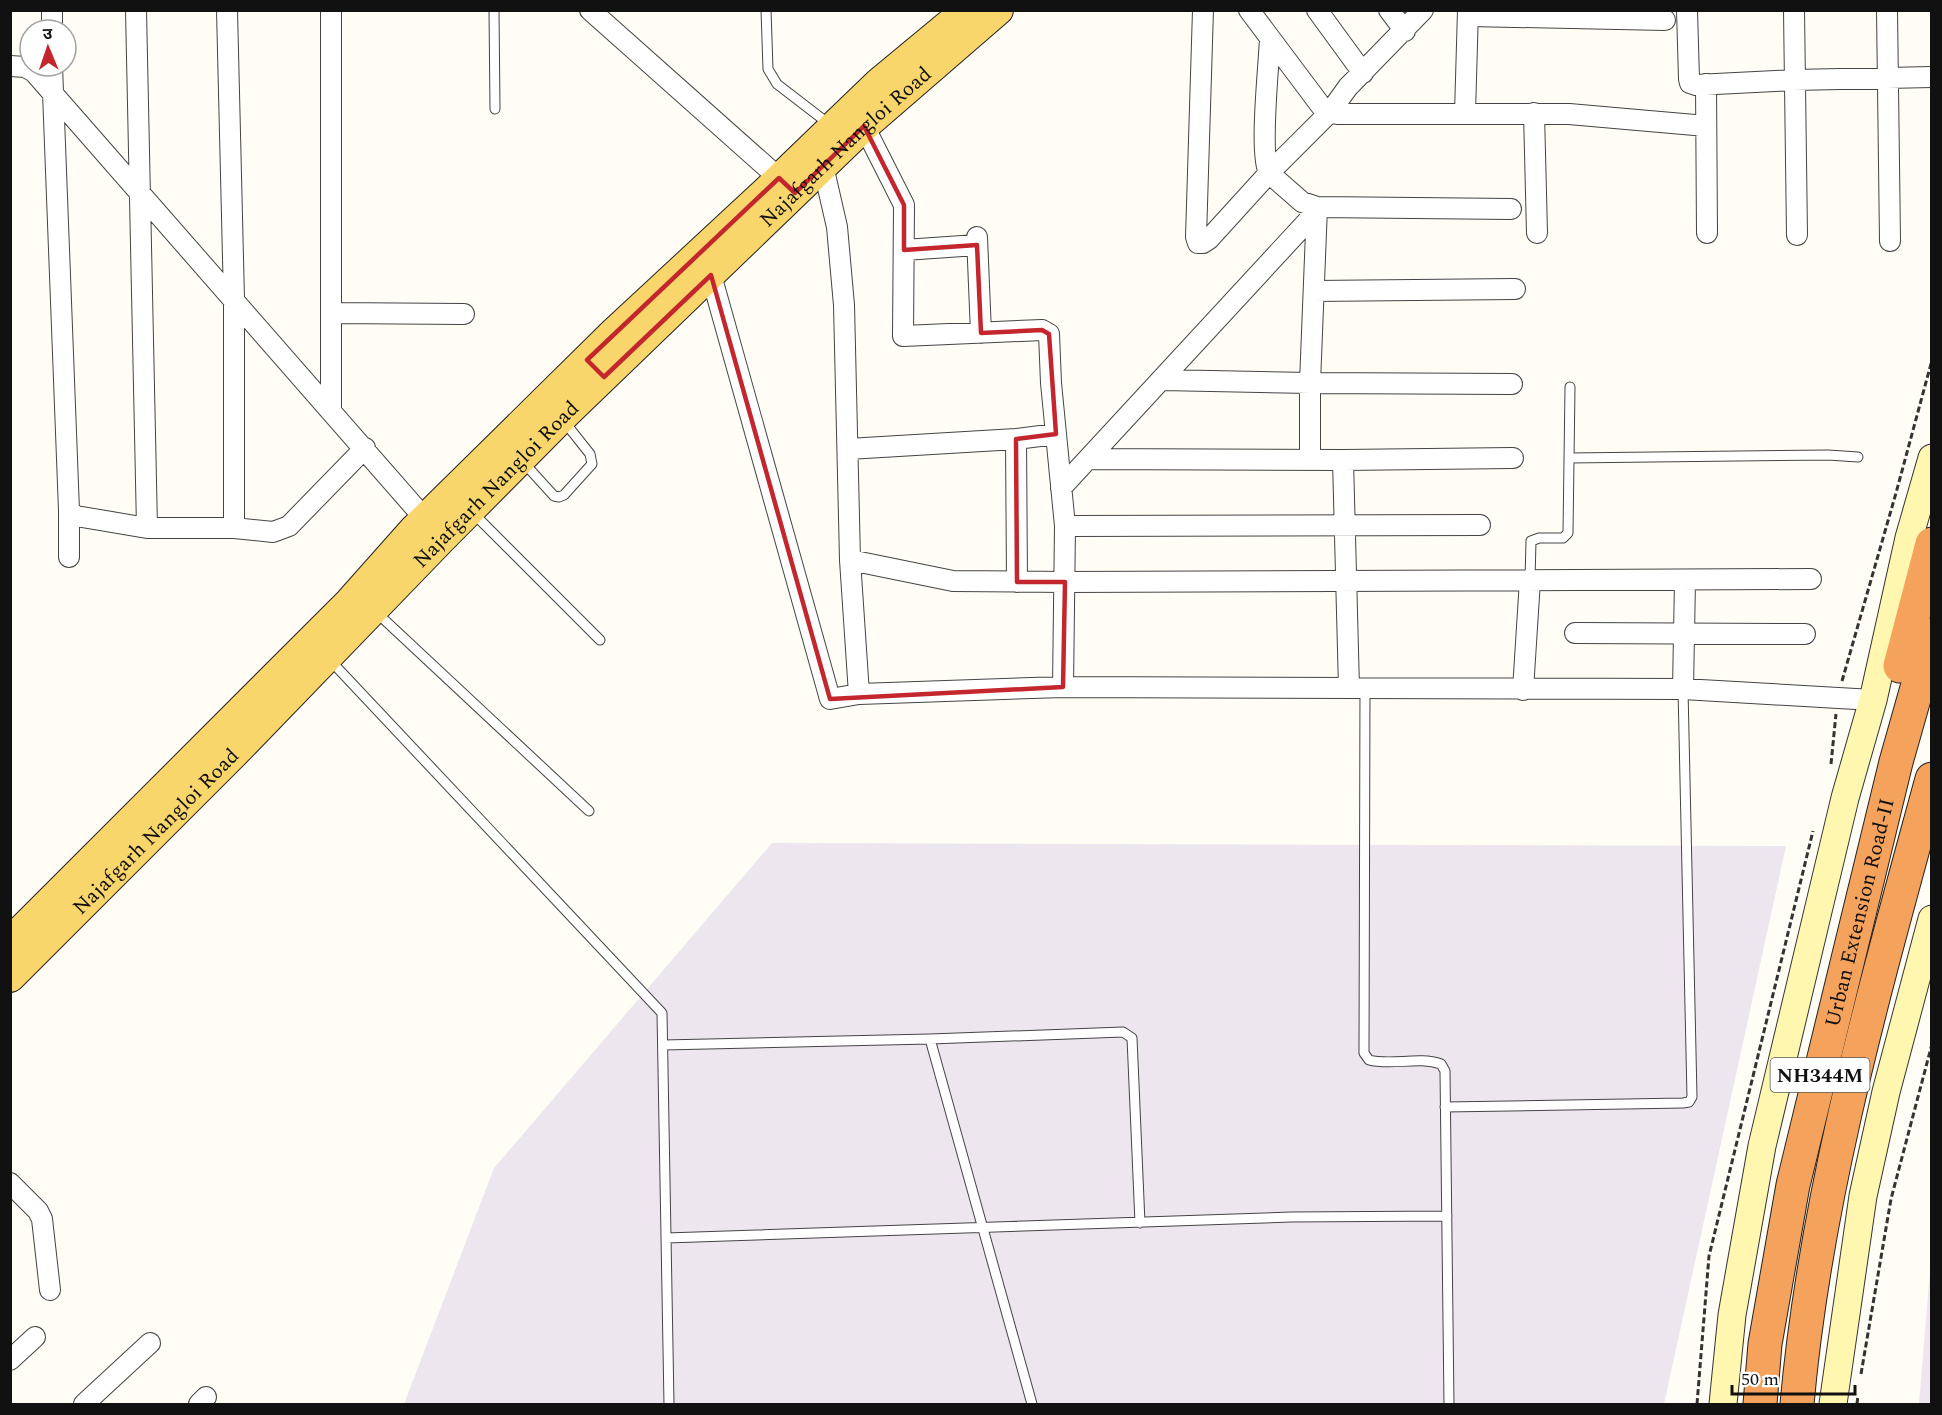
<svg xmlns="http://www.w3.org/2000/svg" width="1942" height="1415" viewBox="0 0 1942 1415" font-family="Spectral,'Noto Sans Devanagari',serif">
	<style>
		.industrial { fill: #eee6ef }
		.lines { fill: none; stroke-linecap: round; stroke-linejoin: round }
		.lane-casing { stroke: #444; stroke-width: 11 }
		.street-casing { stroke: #444; stroke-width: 22 }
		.secondary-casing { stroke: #333; stroke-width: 29 }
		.primary-casing { stroke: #222; stroke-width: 32 }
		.highway-casing { stroke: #222; stroke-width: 35 }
		.path { stroke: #333; stroke-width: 3; stroke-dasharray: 6 3; stroke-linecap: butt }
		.lane { stroke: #fff; stroke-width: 9 }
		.street { stroke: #fff; stroke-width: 20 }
		.secondary { stroke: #fff6b0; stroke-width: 27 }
		.primary { stroke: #f9d66b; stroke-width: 30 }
		.highway { stroke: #f5a25d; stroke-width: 33 }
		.marked { fill: none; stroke: #c4262e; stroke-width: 4.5; stroke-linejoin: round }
		.labels { text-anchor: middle; stroke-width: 6; stroke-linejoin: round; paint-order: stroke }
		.shield { fill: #fff; stroke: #585858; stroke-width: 1.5 }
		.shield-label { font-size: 20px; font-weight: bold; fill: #111 }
		.street-label { font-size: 21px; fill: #111; stroke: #fff }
	</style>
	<rect width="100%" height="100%" fill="#fffdf5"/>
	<path class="industrial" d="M772,843L1786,846L1664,1404H404L494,1168Z
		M1931,1262V1404H1919L1930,1270Z"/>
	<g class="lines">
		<defs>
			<path id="lane" d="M494,10L495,109
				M766,10L768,69L777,84L829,124
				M1569,458L1828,455L1858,457
				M524,463L554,496L559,497L564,495L592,464L590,454L563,420
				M472,512L600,640
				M1530,580L1531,541L1539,538H1563L1568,533L1570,387
				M376,612L589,811
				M329,659L662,1013L669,1404
				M1365,688L1364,1053L1369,1060C1392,1066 1418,1056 1441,1064L1445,1071L1449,1404
				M930,1039L1032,1404
				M663,1045L930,1039L1123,1032L1132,1038L1140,1223
				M1445,1107L1683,1103L1689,1102L1692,1097L1683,689
				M666,1238L1291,1217L1447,1216"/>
			<path id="street" d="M136,10L147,528
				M227,10L234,299V528
				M331,10V410
				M590,10L789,187
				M1203,10L1196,237L1198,243H1203L1209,239L1269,173L1330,112L1348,87L1423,10
				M1249,10L1324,110L1337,114H1569L1706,126
				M1317,10L1363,73
				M1389,10L1405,31
				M1687,10L1689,79L1690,83L1696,85L1794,80L1932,77
				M1794,10L1797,235
				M1887,10L1890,241
				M1469,16L1665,20
				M52,30V10
				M1270,38C1269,65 1259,154 1269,173L1302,202L1317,207L1511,209
				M10,66L25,67L34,72L432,527
				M52,66L69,511L76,516L147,528H234L273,532L289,526L365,448
				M1706,84L1707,233
				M1465,113L1468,10
				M1534,113L1537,233
				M864,126L904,205L903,336L1042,330L1049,334L1051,383L1065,526L1063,687
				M817,160L823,166L837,227L844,305L850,560L859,694L1063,687L1683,689L1873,700
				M977,237L981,333
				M904,250L977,245
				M711,275L830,699L859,694
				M1314,291L1515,289
				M331,313L464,314
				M1162,380L1310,383L1512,384
				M1016,439L1017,582
				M848,449L1016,439L1056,434
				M1088,459L1343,460L1513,458
				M1310,460V383L1317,207
				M1343,460L1349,688
				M1061,488L1317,211
				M1065,526L1480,525
				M69,557V511
				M850,560L953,581L1065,582L1811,579
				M1575,633L1805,634
				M1683,689L1685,580
				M1523,690L1530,580
				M10,1183L38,1211L42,1219L50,1290
				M10,1360L35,1337
				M84,1404L150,1343
				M199,1404L206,1397"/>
			<path id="secondary" d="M1723,1404L1732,1315L1762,1146L1845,798L1873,700L1909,538L1932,458
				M1833,1404L1863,1196L1886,1092L1932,919"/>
			<g id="primary">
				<path d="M10,942L350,602L414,530L615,332L767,191L879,83L966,11"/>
				<path id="s1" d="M10,977L236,751L442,538L566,413L864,126L998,10"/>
			</g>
			<g id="highway">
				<path d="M1900,666L1932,544"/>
				<path id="s2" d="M1760,1404L1765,1344L1793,1185L1896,762L1932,635"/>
				<path d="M1797,1404C1816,1192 1876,985 1932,779"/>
			</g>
		</defs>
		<use href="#lane" class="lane-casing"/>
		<use href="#street" class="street-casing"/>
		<use href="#secondary" class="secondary-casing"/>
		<use href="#primary" class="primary-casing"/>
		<use href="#highway" class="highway-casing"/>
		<path class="path" d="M1842,681L1896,493L1932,360
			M1831,764L1836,714
			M1861,1374L1891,1199L1932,1044
			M1697,1404L1709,1256L1813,831
			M1857,1404L1858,1395"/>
		<use href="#lane" class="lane"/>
		<use href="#street" class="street"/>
		<use href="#secondary" class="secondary"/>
		<use href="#primary" class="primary"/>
		<use href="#highway" class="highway"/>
	</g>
	<path class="marked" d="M864,126L904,205V250L977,245L981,333L1042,330L1049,334L1056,434L1016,439L1017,582H1065L1063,687L830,699L711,275L604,377L587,360L779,178L795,193Z"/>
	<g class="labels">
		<rect class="shield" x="1770.5" y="1058" width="99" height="34" rx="4.5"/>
		<g class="shield-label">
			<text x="1820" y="1082">NH344M</text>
		</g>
		<g class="street-label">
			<text dy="7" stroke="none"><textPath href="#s1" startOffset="1178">Najafgarh Nangloi Road</textPath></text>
			<text dy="7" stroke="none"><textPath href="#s1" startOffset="692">Najafgarh Nangloi Road</textPath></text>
			<text dy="7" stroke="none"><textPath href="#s1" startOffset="206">Najafgarh Nangloi Road</textPath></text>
			<text dy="7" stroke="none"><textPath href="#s2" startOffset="502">Urban Extension Road-II</textPath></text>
		</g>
	</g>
	<rect width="1942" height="1415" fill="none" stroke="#111111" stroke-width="24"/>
	<g transform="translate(48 48) rotate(358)"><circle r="28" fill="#ffffff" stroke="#a0a0a0" stroke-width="1.5"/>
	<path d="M0-4.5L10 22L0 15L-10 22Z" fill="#c4262e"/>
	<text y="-9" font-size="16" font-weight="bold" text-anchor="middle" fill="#111111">उ</text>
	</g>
	<path d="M1732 1385v9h123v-9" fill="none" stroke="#111111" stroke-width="3"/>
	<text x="1741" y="1385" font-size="18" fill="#111111" stroke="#ffffff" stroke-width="4.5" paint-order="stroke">50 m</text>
</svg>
